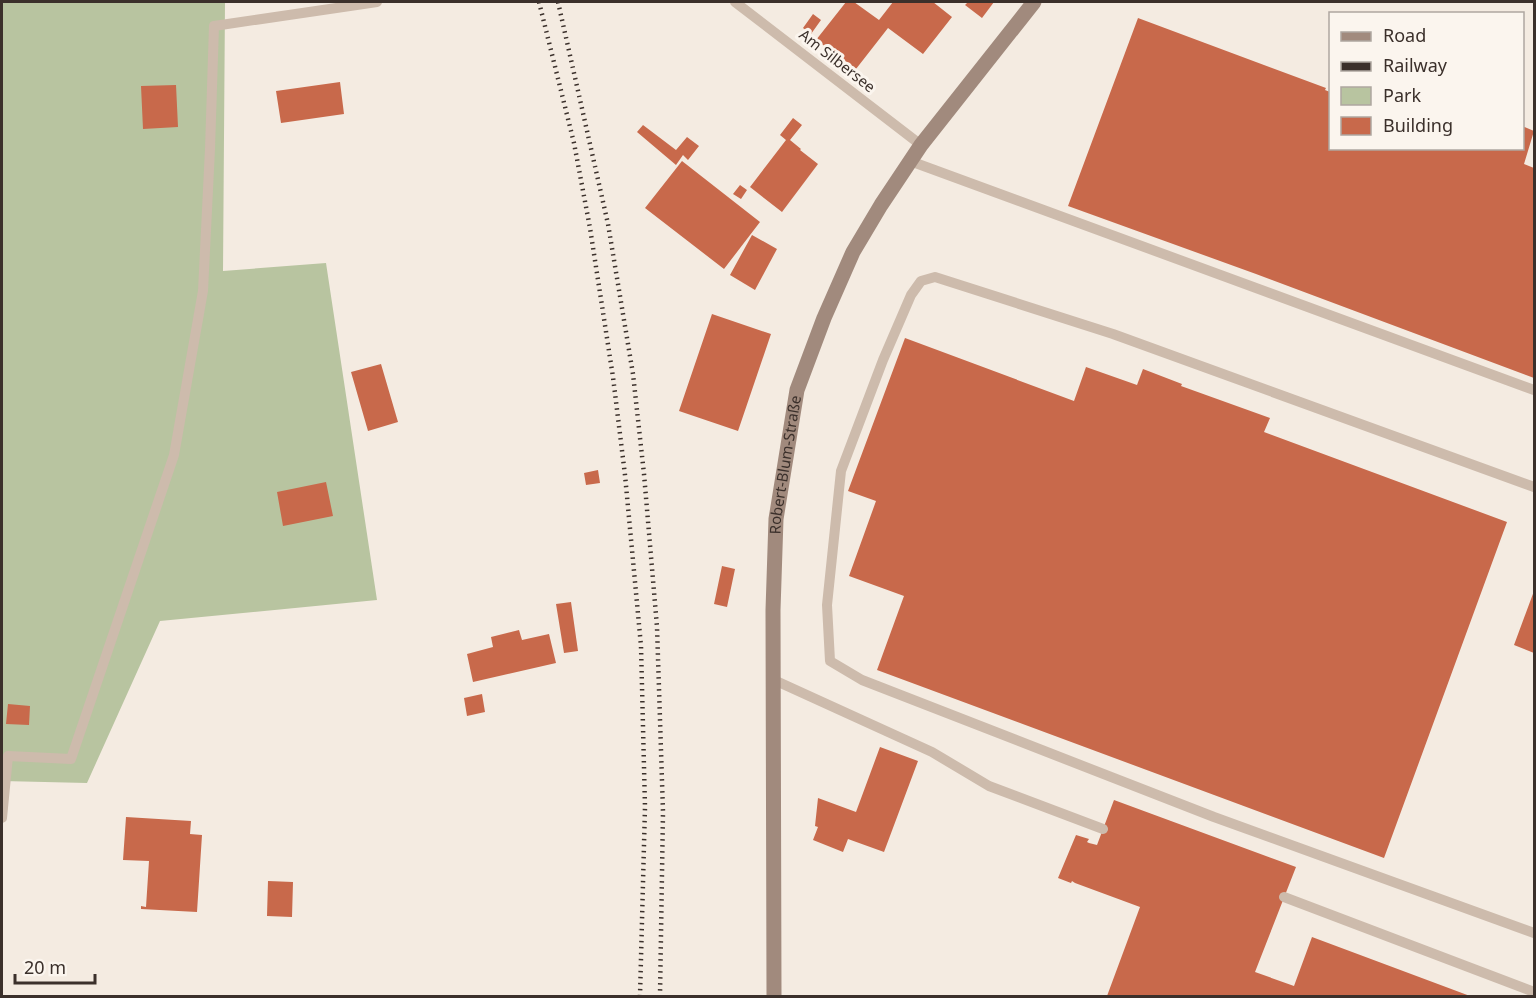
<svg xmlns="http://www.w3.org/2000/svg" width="1536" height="998" viewBox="0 0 1536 998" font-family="'Noto Sans',sans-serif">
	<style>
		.green { fill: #b8c4a0 }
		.building { fill: #c8694b }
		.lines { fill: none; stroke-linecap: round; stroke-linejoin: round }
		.lane { stroke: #cdbbac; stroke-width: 10 }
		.secondary { stroke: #a18a7d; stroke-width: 15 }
		.rail { stroke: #3b302b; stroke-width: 4.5; stroke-dasharray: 1.5 4.5; stroke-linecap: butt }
		.labels { text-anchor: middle; stroke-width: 6; stroke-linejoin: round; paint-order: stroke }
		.street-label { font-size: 15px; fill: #3b302b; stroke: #fbf5ee }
	</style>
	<rect width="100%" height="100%" fill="#f4ebe1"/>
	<path class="green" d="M2,2H225L223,271L326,263L377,600L160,621L87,783L2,781Z"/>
	<path class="building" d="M846,2H854L879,20L893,2H933L952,17L923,54L888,28L856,69L816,40Z
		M968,2H994L982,18L965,5Z
		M813,14L821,20L811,34L803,28Z
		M1138,18L1326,88L1325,90L1330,92V148H1522V126L1534,131L1524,164L1534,168V378L1256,274L1068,206Z
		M340,82L344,114L281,123L276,91Z
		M176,85L178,127L143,129L141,86Z
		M793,118L802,125L790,140L801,149L800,150L818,164L782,212L750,187L786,140L780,135Z
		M643,125L676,150L687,137L699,146L688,160L683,155L676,165L637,132Z
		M682,161L760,222L724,269L645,208Z
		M740,185L747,190L741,199L733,194Z
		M752,235L777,249L755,290L730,275Z
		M712,314L771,334L738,431L679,411Z
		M905,338L1074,401L1086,367L1137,385L1143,369L1182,384L1181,386L1270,418L1264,432L1507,522L1384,858L877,670L904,596L849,576L876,501L848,491Z
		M381,364L398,422L368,431L351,372Z
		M598,470L600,483L586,485L584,473Z
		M326,482L333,516L283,526L277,492Z
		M722,566L735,569L727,607L714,604Z
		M1534,591V653L1514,645Z
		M571,602L578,651L564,653L556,604Z
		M519,630L522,640L549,634L556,663L473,682L467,654L493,647L491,637Z
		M482,694L485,712L467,716L464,698Z
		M8,704L30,706L29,725L6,724Z
		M880,747L918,761L884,852L848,839L843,852L813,840L818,827L815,826L818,798L856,812Z
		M1114,800L1296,867L1255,972L1294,986L1312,937L1470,996H1107L1140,907L1075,883L1072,881L1071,883L1058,878L1076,835L1089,839L1087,842L1089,843L1097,845Z
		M126,817L191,821L190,834L202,835L197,912L141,909V906L146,907L149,861L123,860Z
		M268,881L293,882L292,917L267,916Z"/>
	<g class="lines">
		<path class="lane" d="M735,2L921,145
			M910,161L1534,390
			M1534,487L1113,334L935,277L921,281L911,295L883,360L841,471L827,605L830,661L862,680L1214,817L1534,933
			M774,680L932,752L989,786L1103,829
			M2,818L8,756L71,759L174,455L203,291L210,149L214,26L377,2
			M1284,897L1534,992"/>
		<path class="secondary" id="s1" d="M774,996L773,610L776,519L797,390L824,318L853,252L881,205L921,145L1034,2"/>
		<path class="rail" d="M539,2L574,143L590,228L613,377L625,475L641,646L645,807L640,996
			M558,2L608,224L633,374L644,474L657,627L663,812L660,996"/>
	</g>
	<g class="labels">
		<g class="street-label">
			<text transform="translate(837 61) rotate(38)" y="5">Am Silbersee</text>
			<text dy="5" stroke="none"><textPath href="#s1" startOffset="532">Robert-Blum-Straße</textPath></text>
		</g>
	</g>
	<rect width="1536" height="998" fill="none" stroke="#3b302b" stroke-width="6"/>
	<rect x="1329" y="12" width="195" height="138" fill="#fbf5ee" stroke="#aea6a0" stroke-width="1.5"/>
	<rect x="1341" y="32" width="30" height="9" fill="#a18a7d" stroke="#aea6a0" stroke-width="1.5"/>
	<text x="1383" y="42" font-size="18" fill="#3b302b">Road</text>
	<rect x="1341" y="62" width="30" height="9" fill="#3b302b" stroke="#aea6a0" stroke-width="1.5"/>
	<text x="1383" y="72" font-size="18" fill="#3b302b">Railway</text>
	<rect x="1341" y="87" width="30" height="18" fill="#b8c4a0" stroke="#aea6a0" stroke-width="1.5"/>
	<text x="1383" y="102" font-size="18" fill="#3b302b">Park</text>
	<rect x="1341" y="117" width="30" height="18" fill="#c8694b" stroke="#aea6a0" stroke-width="1.5"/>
	<text x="1383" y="132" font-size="18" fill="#3b302b">Building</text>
	<path d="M15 974v9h80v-9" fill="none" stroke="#3b302b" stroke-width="3"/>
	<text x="24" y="974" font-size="18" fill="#3b302b" stroke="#fbf5ee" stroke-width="4.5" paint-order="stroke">20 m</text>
</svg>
